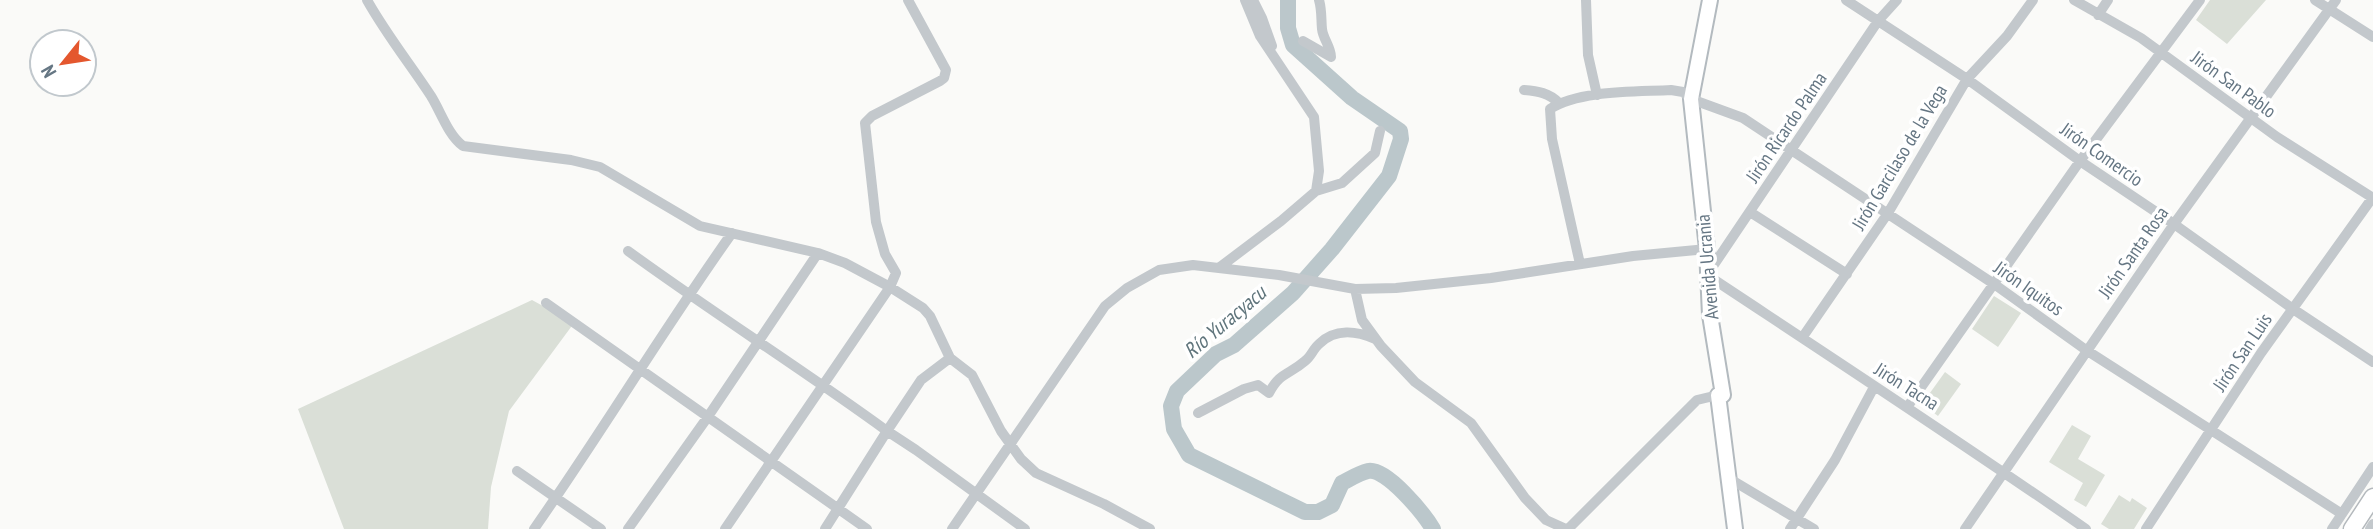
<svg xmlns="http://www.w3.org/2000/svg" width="2373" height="529" viewBox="0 0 2373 529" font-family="'PT Sans Narrow',sans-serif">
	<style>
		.green { fill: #dadfd7 }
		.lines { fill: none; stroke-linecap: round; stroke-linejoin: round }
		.river { stroke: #bbc7cb; stroke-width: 16 }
		.secondary-casing { stroke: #b3babf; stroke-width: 18 }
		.trunk-casing { stroke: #b4b9bd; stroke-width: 19 }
		.minor { stroke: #c3c8cc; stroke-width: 10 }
		.secondary { stroke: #fff; stroke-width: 14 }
		.trunk { stroke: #fff; stroke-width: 16 }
		.labels { text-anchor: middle; stroke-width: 7; stroke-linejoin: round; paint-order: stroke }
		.street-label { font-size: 19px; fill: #657683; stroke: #fff }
		.water-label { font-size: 21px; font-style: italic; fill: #60757c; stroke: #fff }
	</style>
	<rect width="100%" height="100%" fill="#fafaf8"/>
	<path class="green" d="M2210,0H2266L2227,44L2196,20Z
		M1994,296L2021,313L1998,347L1972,329Z
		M532,300L574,323L509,411L491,487L488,529H344L298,409Z
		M1945,372L1961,384L1938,416L1922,404Z
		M2072,425L2091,436L2078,459L2105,475L2086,507L2074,500L2083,483L2049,462Z
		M2119,495L2130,502L2132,498L2147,508L2134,529H2109L2101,524Z"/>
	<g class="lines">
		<path class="river" d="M1288,0V28L1293,45L1352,98L1400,131L1401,139L1389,176L1332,249L1293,293L1234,345L1216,354L1177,391L1171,406L1174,429L1189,455L1305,512H1318L1332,505L1342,483C1350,479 1359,473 1368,471C1386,467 1424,514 1433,529"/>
		<defs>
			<path id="secondary" d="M1710,0L1691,99L1707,249L1710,315L1723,395H1718L1735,529"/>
			<path id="trunk" d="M2352,529L2373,497"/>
		</defs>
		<use href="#secondary" class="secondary-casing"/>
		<use href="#trunk" class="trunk-casing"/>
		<path class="minor" d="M367,0C386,34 410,64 431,96C441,112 448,135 463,146L571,160L600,167L700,226L818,253L845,263L890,287L923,308L930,316L950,358L972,375L1001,431L1021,459L1036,473L1104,504L1150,529
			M1245,0L1260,36L1314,117L1319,171L1316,191
			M1253,0L1262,18L1272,46
			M1586,0L1588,55L1597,95
			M1846,0L1967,79L2080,161L2174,224L2293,309L2373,362
			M1897,0L1878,21L1707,275C1834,359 1961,442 2086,529
			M2074,0L2141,38L2277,137L2373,198
			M2315,0L2373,37
			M2098,15L2108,0
			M1303,41L1331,57C1331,47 1323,39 1322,29C1321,19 1322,10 1319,0
			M1524,90C1538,91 1549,93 1559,103
			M1750,212L1847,274
			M628,251C713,313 802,369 887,431L825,529
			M1580,264L1552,139L1550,109C1579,90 1636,92 1671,90L1683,92L1691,99L1743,118L1994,284L2086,350L2342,514
			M1220,267L1281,221L1316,191L1342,183L1375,153L1380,131
			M1355,289L1362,320L1381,346L1415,382L1471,423L1525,498L1546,520L1566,529
			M546,303L867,529
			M1802,338L1888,213L1967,79L2007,36L2033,0
			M950,358L921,380L887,431L916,450L1025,529
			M1908,406L2080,161L2200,0
			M1198,413L1244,389L1258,385L1269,393C1280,372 1289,375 1305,361C1311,357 1313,349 1319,344C1335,328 1357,331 1375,339
			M517,471L601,529
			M1730,479L1814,529
			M534,529C602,432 663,330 732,233
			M628,529L707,418L818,253
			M725,529L890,287L896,273L885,254L876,222L865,123L872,116L940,81L944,78L946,70L908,0
			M952,529L1105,306L1127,288L1159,270L1193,265L1279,275L1355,289L1396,288L1491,278L1633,256L1707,249
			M1568,529L1697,400L1718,395
			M1790,529L1835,460L1874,387
			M1965,529L2174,224L2336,0
			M2146,529L2261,353L2373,197
			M2332,529L2373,467
			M2370,529L2373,524"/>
		<use href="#secondary" class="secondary"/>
		<use href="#trunk" class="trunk"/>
	</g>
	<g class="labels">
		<g class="street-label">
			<text transform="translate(2234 84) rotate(36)" y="7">Jirón San Pablo</text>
			<text transform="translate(1786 127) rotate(-56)" y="7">Jirón Ricardo Palma</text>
			<text transform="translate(2102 154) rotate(35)" y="7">Jirón Comercio</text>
			<text transform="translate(1899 157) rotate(-59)" y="7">Jirón Garcilaso de la Vega</text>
			<text transform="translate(2133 252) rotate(-55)" y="7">Jirón Santa Rosa</text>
			<text transform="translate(1707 267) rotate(-95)" y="7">Avenida Ucrania</text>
			<text transform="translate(2029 288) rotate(35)" y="7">Jirón Iquitos</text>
			<text transform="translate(2242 352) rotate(-56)" y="7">Jirón San Luis</text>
			<text transform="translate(1907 386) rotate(32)" y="7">Jirón Tacna</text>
		</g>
		<g class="water-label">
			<text transform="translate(1225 322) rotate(-40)" y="7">Río Yuracyacu</text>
		</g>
	</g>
	<g transform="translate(63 63) rotate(240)"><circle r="33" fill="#ffffff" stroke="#c1c8cd" stroke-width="2"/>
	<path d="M0-5L12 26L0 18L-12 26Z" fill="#e4572e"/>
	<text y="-10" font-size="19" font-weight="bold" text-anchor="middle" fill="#657683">N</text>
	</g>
</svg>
